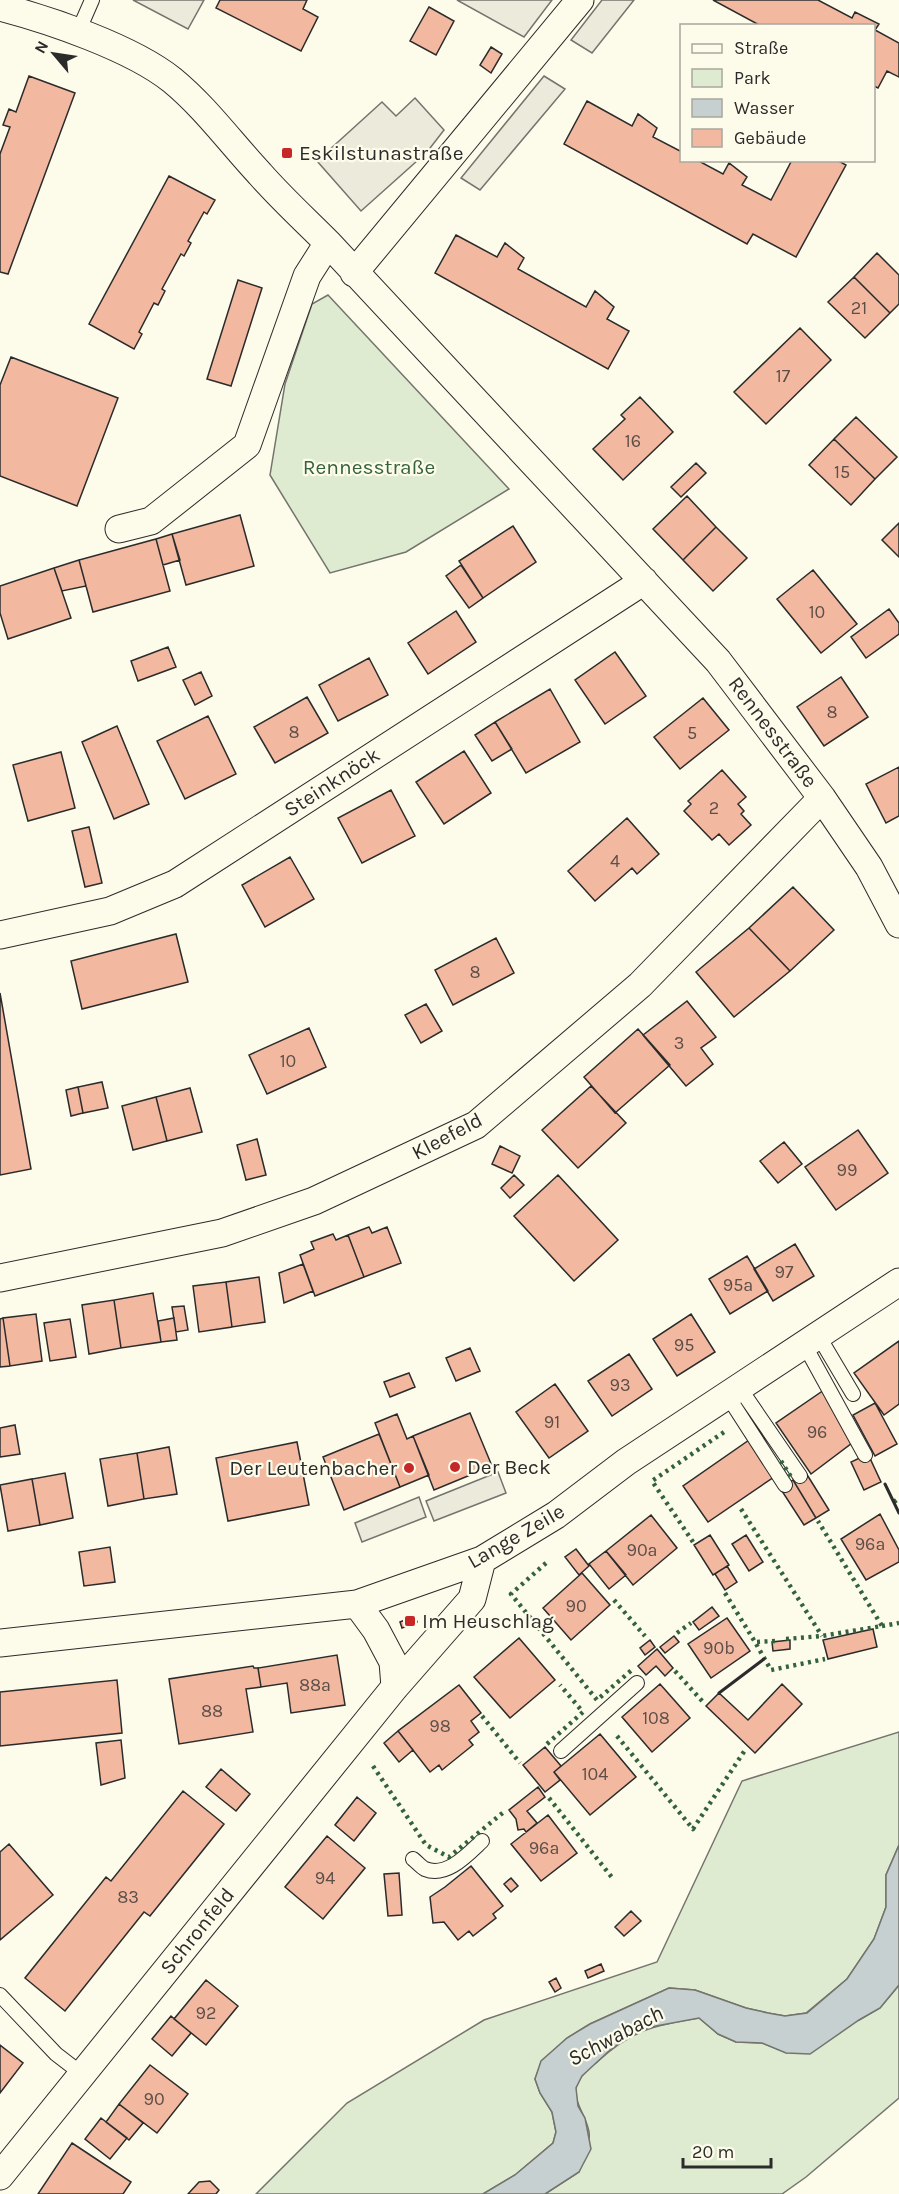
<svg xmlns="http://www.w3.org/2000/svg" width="899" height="2194" viewBox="0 0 899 2194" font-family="Karla,sans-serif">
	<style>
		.green { fill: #deebd1; stroke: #74746e; stroke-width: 1.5 }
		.parking { fill: #eceadb; stroke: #74746e; stroke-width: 1.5 }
		.water { fill: #c7d0d0; stroke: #74746e; stroke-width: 1.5 }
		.building { fill: #f2b8a0; stroke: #2b2b2b; stroke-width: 1.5 }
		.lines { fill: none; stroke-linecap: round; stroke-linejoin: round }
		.lane-casing { stroke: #2b2b2b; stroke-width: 16 }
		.street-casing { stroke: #2b2b2b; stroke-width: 29 }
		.lane { stroke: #fdfbea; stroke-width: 14 }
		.street { stroke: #fdfbea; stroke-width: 27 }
		.hedge { stroke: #34623c; stroke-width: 4.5; stroke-dasharray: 3 4.5; stroke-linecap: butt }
		.wall { stroke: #2b2b2b; stroke-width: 3 }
		.poi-dot { fill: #c62828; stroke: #fdfbea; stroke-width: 2 }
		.labels { text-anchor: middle; stroke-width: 4.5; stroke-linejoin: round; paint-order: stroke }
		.number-label { font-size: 18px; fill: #5d4e48 }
		.poi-label { font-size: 21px; fill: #2b2b2b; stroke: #fdfbea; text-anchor: start }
		.park-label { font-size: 21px; fill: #34623c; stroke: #fdfbea }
		.street-label { font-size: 21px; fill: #2b2b2b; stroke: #fdfbea }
		.water-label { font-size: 22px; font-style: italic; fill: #2b2b2b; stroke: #fdfbea }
	</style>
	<rect width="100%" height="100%" fill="#fdfbea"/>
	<path class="green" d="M328,295L509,489L406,552L330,573L270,475L285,384L312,304Z
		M899,1732V1845L886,1875V1907L874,1939L847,1979L806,2013L785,2016L768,2013L746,2008L695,1990L669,1988L590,2024L567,2038L542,2061L535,2079L540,2093L552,2112L556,2132L553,2143L515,2175L483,2194H256L347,2103L484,2020L657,1962L742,1781Z
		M899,1985V2098L806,2177L782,2194H545L579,2172C583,2160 591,2143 589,2132C587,2117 574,2104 576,2088C578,2077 588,2069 596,2063C630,2031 653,2025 699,2018L718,2034L736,2042L762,2043L787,2053L859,2020L880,2008Z"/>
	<path class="parking" d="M133,0H204L188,29Z
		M457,0H552L524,37Z
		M602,0H634L592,53L571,40Z
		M544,76L565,89L480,190L461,178Z
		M415,98L444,130L427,152L361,211L317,161L382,102L396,116Z
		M498,1472L506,1493L434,1521L426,1501Z
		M419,1497L426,1517L362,1542L355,1523Z"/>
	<path class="water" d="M899,1845V1985L880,2008L859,2020L810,2054L786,2053L762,2043L736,2042L718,2034L699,2018L656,2026L633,2034L610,2050L582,2076L576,2088L578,2106L585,2118L591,2149L579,2172L545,2194H483L515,2175L553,2143L556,2132L552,2112L540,2093L535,2079L541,2061L567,2038L590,2024L669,1988L695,1990L746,2008L768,2013L785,2016L807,2013L847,1979L874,1939L886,1907V1875Z"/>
	<path class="building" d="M220,0H307L303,9L318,17L301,51L216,8Z
		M713,0H818L852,18L855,12L879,24L875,30L899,43V77L887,71L878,88L874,86V26H761Z
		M429,7L454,21L436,55L410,41Z
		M491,47L502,54L491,73L480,65Z
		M29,76L75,93L8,274L0,272V154L10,127L3,125L9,109L16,112Z
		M587,101L632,126L638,114L657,128L653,137L682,152V160H697L723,174L729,163L747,177L742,185L771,200L792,160H837L846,165L796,257L753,234L747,244L564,144Z
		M169,176L215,200L207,214L204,212L188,241L191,243L184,256L181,254L162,289L165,291L158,305L154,303L139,332L142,334L134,349L89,324Z
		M456,235L497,257L505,243L524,258L518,269L586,307L595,291L614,307L607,319L629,331L608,369L435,273Z
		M877,253L899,275V304L890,313L854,277Z
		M854,277L890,313L865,338L828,302Z
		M238,280L262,288L231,386L207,379Z
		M800,328L831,360L766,424L734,392Z
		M11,357L118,398L77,506L0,476V385Z
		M640,397L673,432L623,480L593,449L625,419L621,415Z
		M856,417L897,457L875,479L834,439Z
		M834,439L875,479L851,505L809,465Z
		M696,463L706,473L681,497L671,487Z
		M687,496L716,527L683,560L653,529Z
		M240,515L254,566L186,585L172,534Z
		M899,523V557L882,540Z
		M513,526L536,562L483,598L459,561Z
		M716,527L747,558L713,591L683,560Z
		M172,534L180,560L163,565L156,539Z
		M156,539L170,591L93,612L79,560Z
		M79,560L86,586L62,591L54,568Z
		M461,565L483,598L469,608L446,576Z
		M54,568L71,618L8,639L0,613V586Z
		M813,570L857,624L821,653L777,599Z
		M889,609L899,623V634L866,658L851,637Z
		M456,611L476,642L428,674L408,643Z
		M168,647L176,667L138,681L131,661Z
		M615,652L646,696L605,724L575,680Z
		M369,658L388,695L338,721L319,685Z
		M201,672L212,696L195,705L183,680Z
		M841,677L868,717L824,746L797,707Z
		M550,689L580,742L526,773L495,722Z
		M307,697L328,733L275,763L254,727Z
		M703,698L729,730L680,769L654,737Z
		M208,716L236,774L185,799L157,741Z
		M495,722L512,749L492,761L475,735Z
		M117,726L149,804L114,819L82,742Z
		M464,751L491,793L444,824L416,782Z
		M61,752L75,808L28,821L13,765Z
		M899,767V816L886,823L866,784Z
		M722,770L746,797L738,804L744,811L741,814L751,825L729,845L719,834L712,840L684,811L691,804L688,801Z
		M391,790L415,836L362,863L338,818Z
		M627,818L659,854L637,874L632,868L595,901L568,871Z
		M89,827L102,883L85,887L72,831Z
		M290,857L314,899L265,927L242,885Z
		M793,887L834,930L790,971L749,928Z
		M749,928L790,971L734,1017L696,972Z
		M176,934L188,982L82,1009L71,961Z
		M496,938L514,973L453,1005L435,970Z
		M0,993L31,1169L0,1175Z
		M687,1001L716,1037L701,1048L713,1064L686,1086L643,1035Z
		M426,1004L442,1031L421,1043L405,1015Z
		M309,1028L326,1067L267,1094L249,1055Z
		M638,1029L670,1065L615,1113L584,1077Z
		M102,1082L108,1108L83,1113L78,1087Z
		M591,1086L626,1123L578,1168L542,1130Z
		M78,1087L83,1113L71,1116L66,1090Z
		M190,1088L202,1132L167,1141L156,1097Z
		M156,1097L167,1141L133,1150L122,1106Z
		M858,1130L888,1173L836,1210L805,1167Z
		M257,1139L266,1175L246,1180L237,1145Z
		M784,1142L802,1164L778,1183L760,1161Z
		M500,1146L520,1156L512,1173L492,1164Z
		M514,1175L524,1185L510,1198L501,1188Z
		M558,1175L618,1240L574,1281L514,1216Z
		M369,1227L372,1233L387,1227L401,1263L364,1277L348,1235Z
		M333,1234L336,1240L348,1235L364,1277L315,1296L300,1255L314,1249L311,1242Z
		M795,1244L814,1276L773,1301L754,1269Z
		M747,1256L768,1291L730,1314L709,1279Z
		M303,1264L313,1291L284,1303L279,1273Z
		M259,1277L265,1322L232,1327L226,1282Z
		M226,1282L232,1327L199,1332L193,1286Z
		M153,1293L161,1342L121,1348L114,1300Z
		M114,1300L121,1348L89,1354L82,1305Z
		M184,1306L188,1330L176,1332L172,1307Z
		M36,1314L42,1361L10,1366L3,1318Z
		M691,1314L715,1352L677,1376L653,1339Z
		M3,1318L10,1366L0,1367V1319Z
		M174,1318L177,1340L161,1342L158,1321Z
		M70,1319L76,1357L50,1361L44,1323Z
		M899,1341V1404L884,1415L854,1373Z
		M470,1348L480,1371L456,1381L446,1358Z
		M629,1354L652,1389L612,1416L588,1381Z
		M409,1373L415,1387L390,1397L384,1382Z
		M555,1384L588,1431L549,1458L516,1412Z
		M824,1390L856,1440L811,1474L776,1423Z
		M875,1403L897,1444L875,1456L853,1415Z
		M470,1413L492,1466L434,1490L413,1436Z
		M397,1414L407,1439L413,1436L429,1475L400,1487L375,1423Z
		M15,1425L20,1454L0,1457V1428Z
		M379,1434L400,1487L344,1510L323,1457Z
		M752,1438L777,1475L708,1522L683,1486Z
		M297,1442L309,1505L228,1521L216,1458Z
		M169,1447L177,1494L144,1499L137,1453Z
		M137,1453L144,1499L108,1506L100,1459Z
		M868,1454L881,1482L864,1490L851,1462Z
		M65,1473L73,1518L40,1525L32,1479Z
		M806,1473L829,1510L816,1518L793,1480Z
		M32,1479L40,1525L8,1531L0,1485Z
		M793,1480L816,1518L804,1525L780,1488Z
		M880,1514L899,1550V1562L866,1580L841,1539Z
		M651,1515L677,1548L633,1585L606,1551Z
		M710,1535L729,1565L713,1575L694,1545Z
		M746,1535L763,1562L749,1571L732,1544Z
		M110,1547L115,1582L84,1586L79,1552Z
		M576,1549L589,1566L579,1575L565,1557Z
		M606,1551L626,1575L609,1589L589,1564Z
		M727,1566L737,1582L725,1590L715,1574Z
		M582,1573L610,1605L571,1640L543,1608Z
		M712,1607L719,1616L699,1630L693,1622Z
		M415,1616L417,1622L402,1628L400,1622Z
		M727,1618L750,1651L711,1678L688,1644Z
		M873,1629L877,1647L828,1659L823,1640Z
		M674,1636L679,1642L665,1653L660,1647Z
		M519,1638L555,1680L510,1718L474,1677Z
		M650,1640L655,1647L645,1655L640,1648Z
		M790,1640V1649L773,1651L772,1642Z
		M657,1649L673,1668L665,1676L656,1666L646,1675L638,1666Z
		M337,1655L345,1705L291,1713L287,1683L261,1687L258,1668Z
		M253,1666L254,1668H258L261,1687L246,1689L253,1732L179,1744L169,1679Z
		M117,1680L122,1733L0,1746V1692Z
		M660,1684L690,1718L652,1752L622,1717Z
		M782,1684L802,1704L755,1753L706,1706L719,1693L748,1720Z
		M459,1685L481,1713L471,1721L479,1732L469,1740L473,1745L442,1770L439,1765L430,1772L398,1731Z
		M398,1731L413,1750L399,1762L384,1743Z
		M600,1734L636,1777L590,1815L554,1772Z
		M121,1740L125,1778L101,1785L96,1743Z
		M545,1747L561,1766L554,1772L560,1780L545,1792L523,1765Z
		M221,1769L250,1794L236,1811L206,1787Z
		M538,1787L545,1797L527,1811L537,1823L526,1832L524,1829L518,1830L516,1819L509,1810Z
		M183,1791L224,1824L150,1916L144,1912L65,2011L25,1978L106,1877L111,1881Z
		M357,1797L376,1813L354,1841L335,1825Z
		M548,1815L577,1853L541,1881L511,1844Z
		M327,1836L365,1868L323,1919L285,1887Z
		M9,1844L53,1895L0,1940V1852Z
		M471,1866L503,1906L493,1914L496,1918L473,1936L469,1931L458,1940L444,1922L433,1923L430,1897L445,1887Z
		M399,1873L402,1915L388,1916L384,1874Z
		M511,1878L518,1886L511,1892L504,1884Z
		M631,1911L641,1921L624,1936L615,1927Z
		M601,1964L604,1971L588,1978L585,1971Z
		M556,1978L561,1988L555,1992L549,1982Z
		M206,1980L238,2006L206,2045L174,2019Z
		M171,2016L191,2033L172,2056L152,2039Z
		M0,2045L23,2063L0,2093Z
		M150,2065L188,2094L157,2133L119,2104Z
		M119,2104L143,2123L129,2140L106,2122Z
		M101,2118L127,2138L110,2159L85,2139Z
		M72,2143L131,2182L123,2194H38Z
		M210,2181L219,2190L216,2194H188L199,2182Z"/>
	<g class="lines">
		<defs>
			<path id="lane" d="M78,32L92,0
				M818,1335L853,1394
				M804,1344L865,1455
				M739,1387L800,1476
				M727,1395L785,1485
				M561,1751L637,1683
				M413,1859C417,1862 421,1867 425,1869C447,1878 468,1854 482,1841
				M0,1995L56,2054L82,2074"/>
			<path id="street" d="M0,7C50,20 132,48 172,80C205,107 231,143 260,174C281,198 305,220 328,243L718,661L822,798L869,867L899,924
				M354,273L580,0
				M119,529L151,521L247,445L307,276L328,243
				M0,935L110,911L175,884L644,581
				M0,1278L222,1233L314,1201L476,1125L640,985L822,798
				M357,1604L376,1630L393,1662L395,1687
				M0,1643L357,1604L482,1560L556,1515L626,1462L899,1282
				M0,2176L395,1687L472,1599L482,1560"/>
		</defs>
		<use href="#lane" class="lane-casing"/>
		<use href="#street" class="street-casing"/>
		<use href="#lane" class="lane"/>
		<use href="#street" class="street"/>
		<path class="hedge" d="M781,1461L793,1480
			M894,1502L899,1498
			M741,1509L822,1636
			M693,1542L652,1481L727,1430
			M546,1563L511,1594L597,1700L634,1668
			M725,1593L755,1642
			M614,1600L645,1636
			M882,1626L899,1623
			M677,1633L691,1623
			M786,1639L822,1636L882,1626L818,1521
			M775,1641L755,1642L771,1670L825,1659
			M675,1671L703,1702
			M482,1716L520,1763
			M617,1736L693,1829L745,1750
			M547,1744L583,1712L560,1685
			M373,1766L426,1845L449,1857L505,1811
			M549,1798L614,1880"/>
		<path class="wall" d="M885,1484L899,1513
			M719,1693L764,1659"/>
	</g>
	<g class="poi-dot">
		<rect x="281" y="147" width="12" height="12" rx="3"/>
		<circle cx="455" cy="1467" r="6"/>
		<circle cx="409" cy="1468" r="6"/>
		<rect x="404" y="1615" width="12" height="12" rx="3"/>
	</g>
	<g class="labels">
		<g class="number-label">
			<text x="859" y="314">21</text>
			<text x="783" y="382">17</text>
			<text x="633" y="447">16</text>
			<text x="842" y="478">15</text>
			<text x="817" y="618">10</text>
			<text x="832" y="718">8</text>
			<text x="294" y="738">8</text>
			<text x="692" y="739">5</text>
			<text x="714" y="814">2</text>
			<text x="615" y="867">4</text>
			<text x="475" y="978">8</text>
			<text x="679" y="1049">3</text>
			<text x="288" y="1067">10</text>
			<text x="847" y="1176">99</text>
			<text x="784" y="1278">97</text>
			<text x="738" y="1291">95a</text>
			<text x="684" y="1351">95</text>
			<text x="620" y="1391">93</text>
			<text x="552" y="1428">91</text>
			<text x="817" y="1438">96</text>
			<text x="870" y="1550">96a</text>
			<text x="642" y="1556">90a</text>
			<text x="576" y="1612">90</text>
			<text x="719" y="1654">90b</text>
			<text x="315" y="1691">88a</text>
			<text x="212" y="1717">88</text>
			<text x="656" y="1724">108</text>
			<text x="440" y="1732">98</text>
			<text x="595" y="1780">104</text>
			<text x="544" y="1854">96a</text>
			<text x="325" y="1884">94</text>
			<text x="128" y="1903">83</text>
			<text x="206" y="2019">92</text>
			<text x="154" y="2105">90</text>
		</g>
		<g class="poi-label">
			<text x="299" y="160">Eskilstunastraße</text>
			<text x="467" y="1474">Der Beck</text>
			<text x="397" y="1475" text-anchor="end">Der Leutenbacher</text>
			<text x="422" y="1628">Im Heuschlag</text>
		</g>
		<g class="park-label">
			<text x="369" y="474">Rennesstraße</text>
		</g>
		<g class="street-label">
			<text transform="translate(773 732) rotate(53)" y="7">Rennesstraße</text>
			<text transform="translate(332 782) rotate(-33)" y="7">Steinknöck</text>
			<text transform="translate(447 1136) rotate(-28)" y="7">Kleefeld</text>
			<text transform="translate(516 1536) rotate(-30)" y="7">Lange Zeile</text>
			<text transform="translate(197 1931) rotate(-51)" y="7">Schronfeld</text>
		</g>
		<g class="water-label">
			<text transform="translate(615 2035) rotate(-28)" y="8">Schwabach</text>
		</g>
	</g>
	<rect x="680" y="24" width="195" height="138" fill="#fdfbea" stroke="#a9a89e" stroke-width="1.5"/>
	<rect x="692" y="44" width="30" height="9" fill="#fdfbea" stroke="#a9a89e" stroke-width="1.5"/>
	<text x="734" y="54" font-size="18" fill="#2b2b2b">Straße</text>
	<rect x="692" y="69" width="30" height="18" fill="#deebd1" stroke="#a9a89e" stroke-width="1.5"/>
	<text x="734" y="84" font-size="18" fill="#2b2b2b">Park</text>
	<rect x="692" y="99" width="30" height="18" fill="#c7d0d0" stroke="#a9a89e" stroke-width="1.5"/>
	<text x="734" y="114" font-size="18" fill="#2b2b2b">Wasser</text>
	<rect x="692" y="129" width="30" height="18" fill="#f2b8a0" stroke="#a9a89e" stroke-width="1.5"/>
	<text x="734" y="144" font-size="18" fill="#2b2b2b">Gebäude</text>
	<g transform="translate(54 54) rotate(299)" stroke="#fdfbea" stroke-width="4.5" paint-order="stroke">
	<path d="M0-4.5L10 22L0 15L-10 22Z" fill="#2b2b2b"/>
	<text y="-9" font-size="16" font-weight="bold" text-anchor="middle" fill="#2b2b2b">N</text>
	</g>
	<path d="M683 2158v9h88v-9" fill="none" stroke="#2b2b2b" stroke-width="3"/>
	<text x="692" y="2158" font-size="18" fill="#2b2b2b" stroke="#fdfbea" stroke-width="4.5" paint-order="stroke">20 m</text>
</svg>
